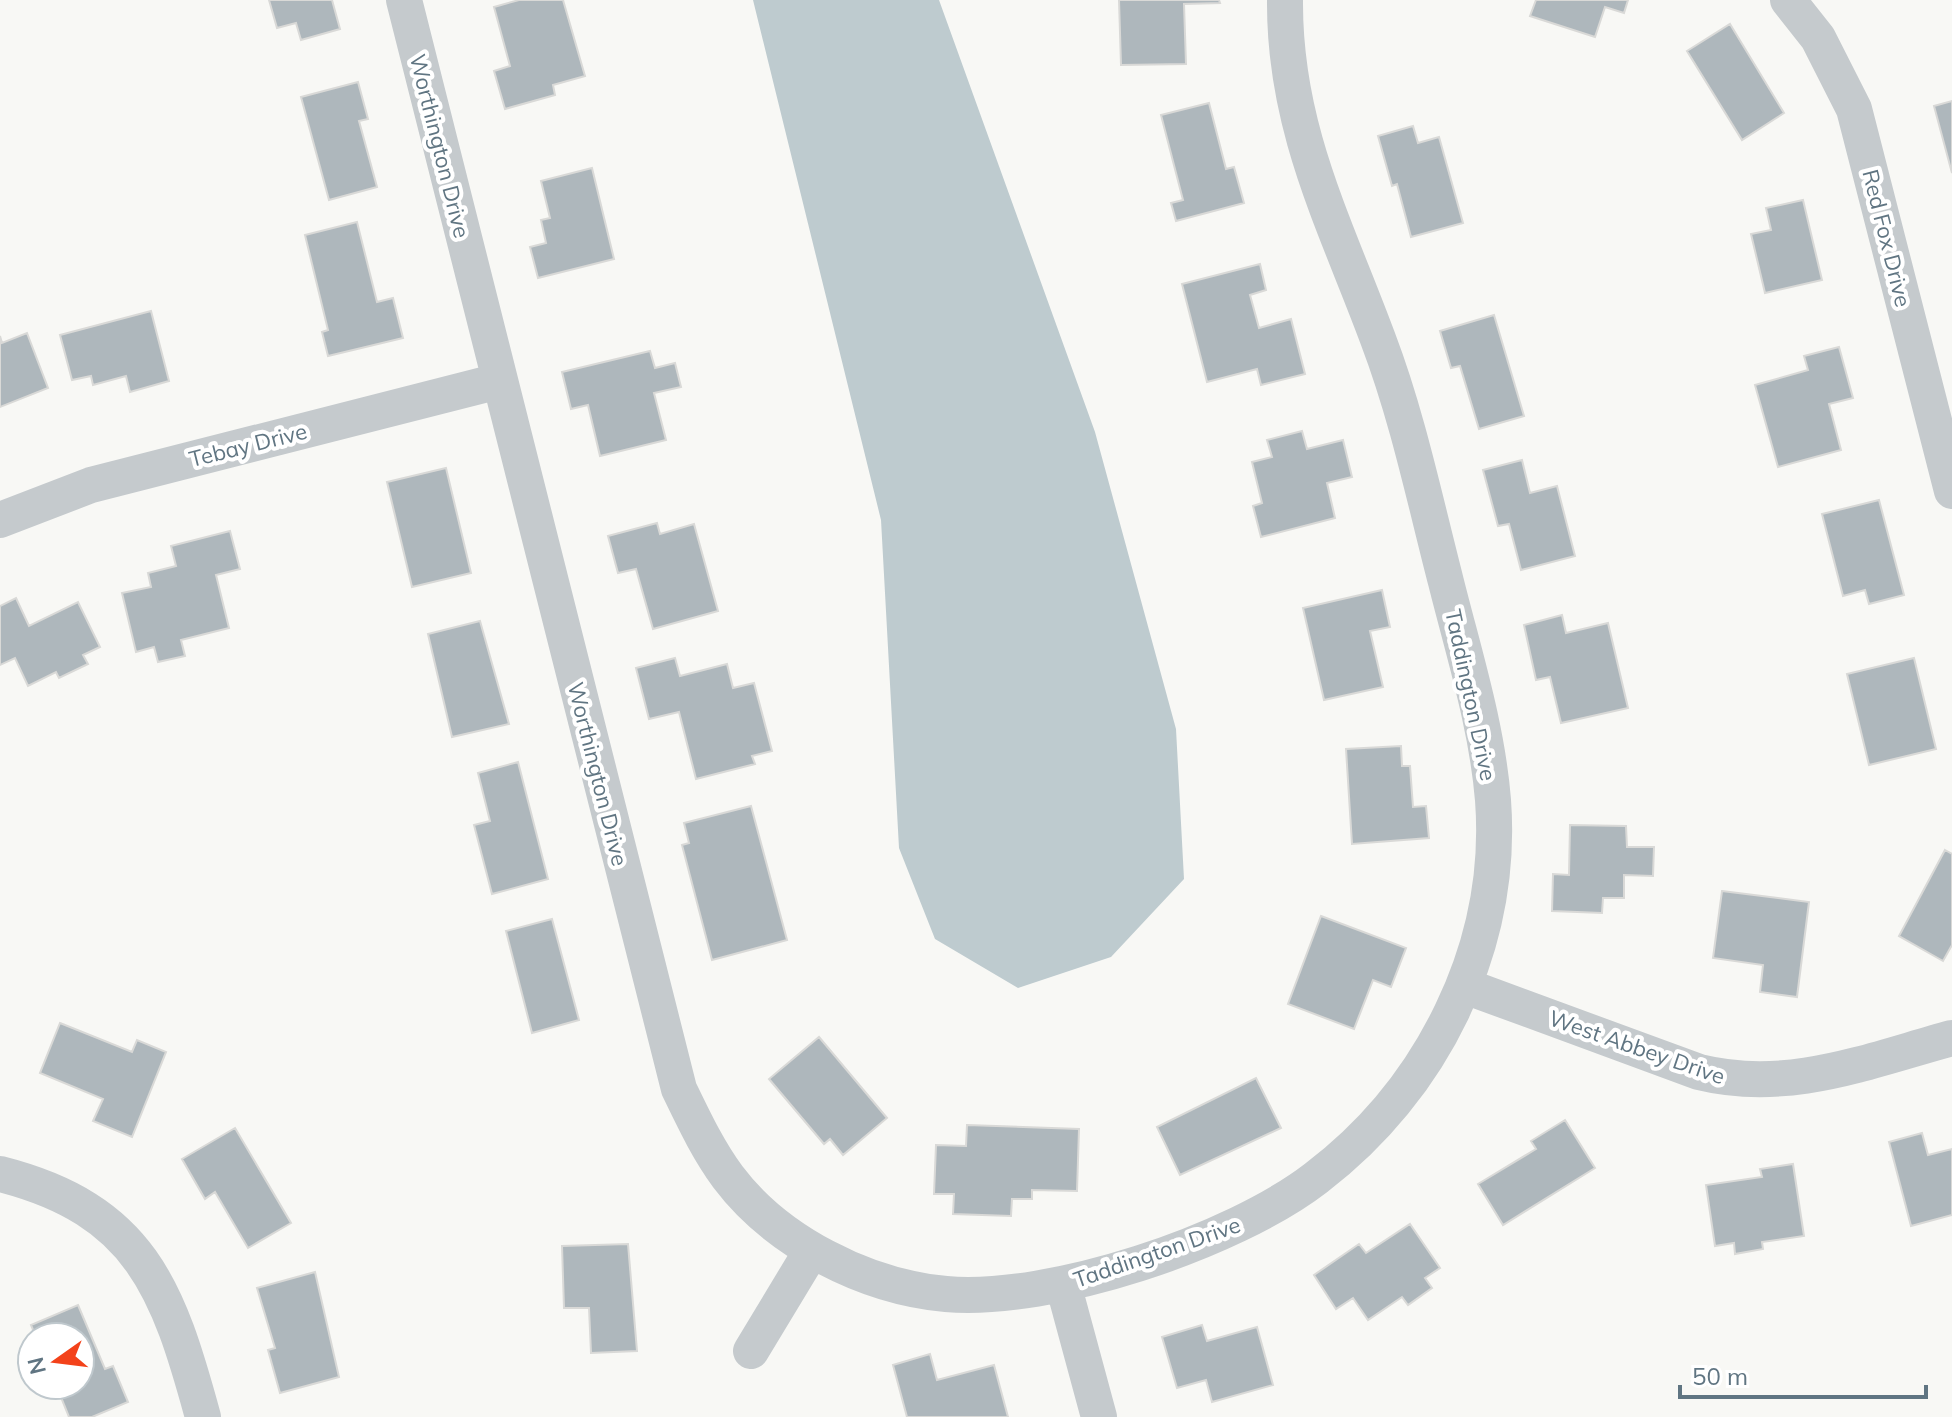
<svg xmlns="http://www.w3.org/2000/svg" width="1952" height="1417" viewBox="0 0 1952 1417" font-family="Mulish,sans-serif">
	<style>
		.water { fill: #becbcf }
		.building { fill: #aeb7bc; stroke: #d9d9d7; stroke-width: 2 }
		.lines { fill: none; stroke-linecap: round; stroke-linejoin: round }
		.minor { stroke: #c5cacd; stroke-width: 36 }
		.labels { text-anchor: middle; stroke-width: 8; stroke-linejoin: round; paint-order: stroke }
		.street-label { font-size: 22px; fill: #607582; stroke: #fff }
	</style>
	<rect width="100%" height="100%" fill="#f8f8f5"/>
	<path class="water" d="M753,0H939L1095,432L1176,729L1184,879L1111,957L1018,988L935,939L899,848L881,520Z"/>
	<path class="building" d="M269,0H332L340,29L301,40L296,23L277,28Z
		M519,0H563L585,76L553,85L555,95L505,109L494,71L510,66L494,7Z
		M1119,0H1219L1220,3L1184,4L1186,64L1121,65Z
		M1536,0H1628L1624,13L1605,7L1595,37L1530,16Z
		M1730,24L1784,113L1742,140L1687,51Z
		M358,82L368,119L359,121L377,187L329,200L301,97Z
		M1952,101V173L1934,106Z
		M1209,103L1226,169L1234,167L1244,203L1176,221L1171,203L1183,200L1161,115Z
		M1413,126L1418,143L1439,137L1463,223L1411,237L1397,184L1392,186L1378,136Z
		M592,168L614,259L538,278L530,247L546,243L541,220L550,218L541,181Z
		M1803,200L1822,280L1765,293L1751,234L1771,230L1766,208Z
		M357,222L377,302L393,298L403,338L328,356L322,332L328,330L305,235Z
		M1260,264L1266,290L1250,295L1259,328L1291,319L1305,374L1261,385L1257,369L1207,382L1182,284Z
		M151,311L169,381L130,392L126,376L93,385L91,376L72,380L60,335Z
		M1494,315L1524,416L1479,429L1460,366L1451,368L1440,331Z
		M27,333L48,388L0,407V336L2,343Z
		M1839,347L1853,398L1829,404L1841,450L1778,467L1755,385L1808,370L1804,356Z
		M650,351L655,368L675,363L681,387L654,393L666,440L600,456L588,405L571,409L562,372Z
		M1302,431L1307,449L1343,440L1352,477L1327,483L1335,518L1261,537L1253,506L1262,503L1252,462L1272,457L1267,440Z
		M1522,460L1530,493L1557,486L1575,556L1521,570L1509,524L1498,526L1483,470Z
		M446,468L471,573L412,587L387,482Z
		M1879,500L1904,595L1869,604L1865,590L1843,596L1822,514Z
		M657,523L660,534L694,524L718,611L653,629L636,569L618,573L608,536Z
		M230,531L240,569L216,575L229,628L181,640L185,656L158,662L154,647L136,652L122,593L151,587L148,573L176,566L171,546Z
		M1382,590L1390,627L1370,631L1383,687L1324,700L1303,608Z
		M16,598L29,626L78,602L100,647L83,655L88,664L59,678L56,672L28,686L15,658L0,665V606Z
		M1562,615L1566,633L1608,623L1628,708L1561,723L1550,677L1536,680L1524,625Z
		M480,621L509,724L452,737L428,634Z
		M675,658L680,676L727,664L733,688L754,683L772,751L752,756L755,764L696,779L679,712L649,719L636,668Z
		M1914,658L1936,749L1869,765L1847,674Z
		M1401,746L1402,766H1410L1413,807L1426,806L1429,838L1352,844L1346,749Z
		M518,762L548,879L492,894L474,825L490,821L478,773Z
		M751,806L787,940L712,960L682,845L689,843L684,823Z
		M1570,825L1626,826L1627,847H1654L1653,876L1624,875V898H1603L1602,913L1552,911L1553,874L1569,875Z
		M1945,850L1952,854V945L1943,961L1899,936Z
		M1722,891L1809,902L1797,997L1760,992L1763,965L1713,958Z
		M1321,916L1406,948L1391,987L1373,980L1354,1029L1288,1004Z
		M552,919L579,1020L532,1033L506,931Z
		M60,1023L132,1052L137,1040L166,1052L132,1137L93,1121L103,1099L40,1073Z
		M819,1037L887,1118L843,1155L830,1139L824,1144L769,1079Z
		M1256,1078L1281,1128L1180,1175L1157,1127Z
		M1565,1120L1595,1168L1503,1225L1478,1184L1536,1149L1531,1141Z
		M967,1125L1079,1129L1077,1191L1032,1190V1199H1012L1011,1216L953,1214L954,1194H934L936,1145L966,1146Z
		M235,1128L291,1223L248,1248L215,1192L205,1199L182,1159Z
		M1922,1133L1928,1155L1952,1149V1215L1911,1226L1889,1142Z
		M1793,1164L1804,1236L1762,1242L1763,1249L1735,1254L1734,1243L1715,1246L1706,1185L1762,1177L1760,1169Z
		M1410,1224L1440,1268L1425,1278L1432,1288L1408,1305L1402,1297L1368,1320L1353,1298L1336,1309L1314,1275L1359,1244L1366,1253Z
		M628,1244L637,1351L591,1353L589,1308H564L562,1246Z
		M315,1272L339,1377L280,1393L268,1350L275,1348L257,1288Z
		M78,1305L105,1369L113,1366L128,1402L92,1417H69L56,1385H80V1337H36L31,1325Z
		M1202,1325L1207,1341L1257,1327L1273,1385L1212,1402L1206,1380L1177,1388L1162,1337Z
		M930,1354L937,1380L994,1365L1008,1417H907L893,1365Z"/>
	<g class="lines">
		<path class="minor" d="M404,0L679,1089C694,1120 708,1150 728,1177C777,1242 866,1287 946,1294C1051,1303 1233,1242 1316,1178C1432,1090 1504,947 1493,800C1487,726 1464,654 1446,582C1425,501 1408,418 1378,339C1335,223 1284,128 1285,0
			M1788,0L1818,38L1854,109L1952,491
			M0,520L91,485L499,381
			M1465,986L1699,1072C1788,1094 1867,1061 1952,1038
			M0,1174C141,1210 168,1289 203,1417
			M1063,1284L1099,1417
			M751,1351L812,1250"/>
	</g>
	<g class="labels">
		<g class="street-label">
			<text transform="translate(440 146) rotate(76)" y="8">Worthington Drive</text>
			<text transform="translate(1887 238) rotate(76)" y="8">Red Fox Drive</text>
			<text transform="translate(248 445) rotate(-14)" y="8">Tebay Drive</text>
			<text transform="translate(1471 695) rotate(78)" y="8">Taddington Drive</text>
			<text transform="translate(598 774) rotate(76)" y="8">Worthington Drive</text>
			<text transform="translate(1637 1047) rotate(19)" y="8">West Abbey Drive</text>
			<text transform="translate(1157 1252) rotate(-19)" y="8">Taddington Drive</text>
		</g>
	</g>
	<g transform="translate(56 1361) rotate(256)"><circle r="38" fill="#ffffff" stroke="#bfc8cd" stroke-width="2"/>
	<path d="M0-6L14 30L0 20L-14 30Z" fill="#f3421a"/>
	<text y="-12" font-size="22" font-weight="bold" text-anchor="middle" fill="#607582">N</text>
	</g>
	<path d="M1680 1385v12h246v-12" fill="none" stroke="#607582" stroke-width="4"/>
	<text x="1692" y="1385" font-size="24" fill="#607582" stroke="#ffffff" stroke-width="6" paint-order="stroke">50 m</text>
</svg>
